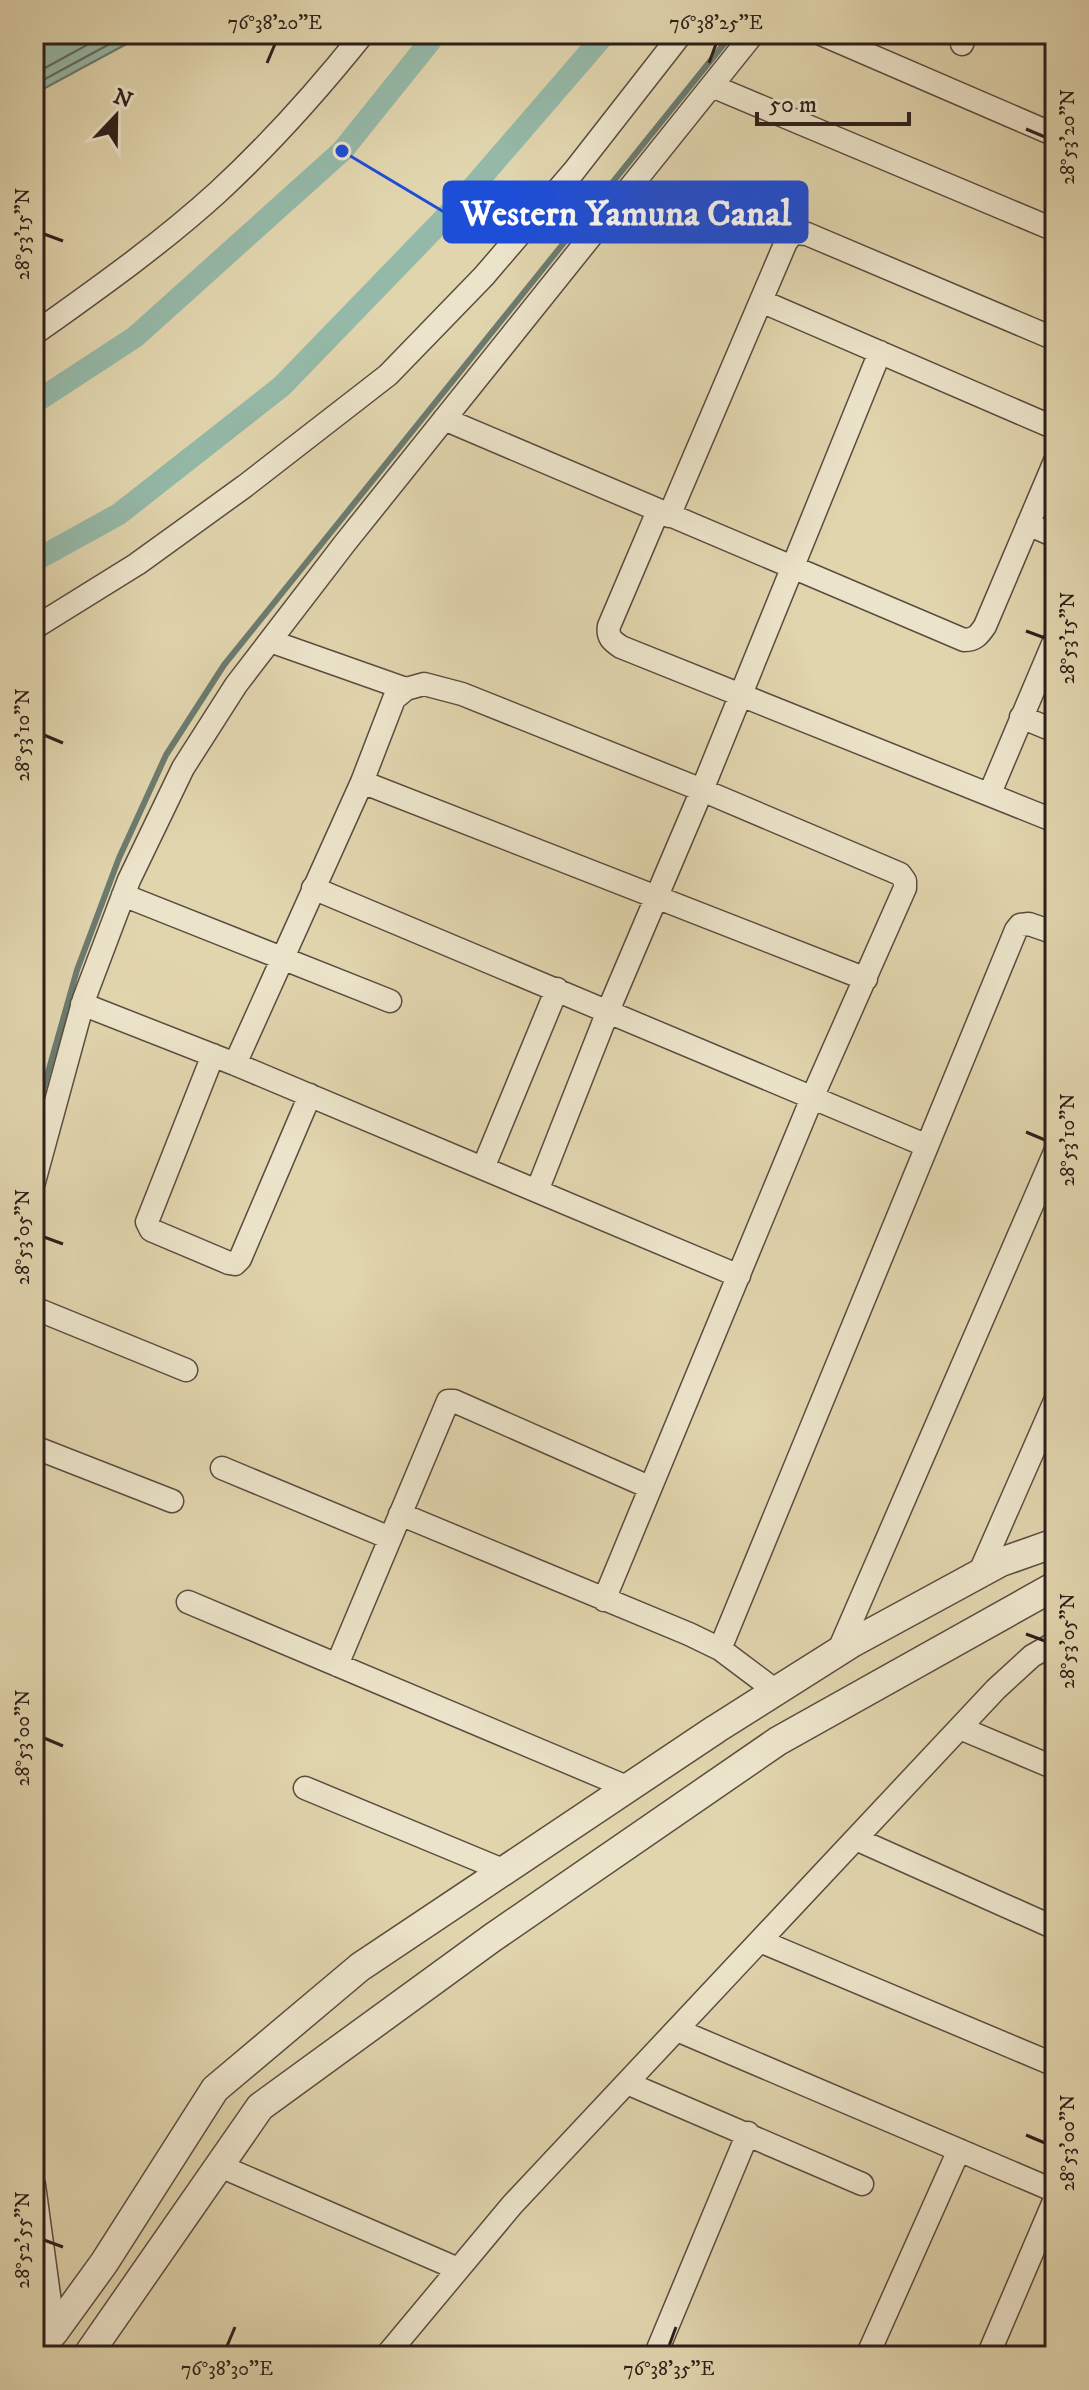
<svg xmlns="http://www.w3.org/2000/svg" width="1089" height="2390" viewBox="0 0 1089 2390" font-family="'IM FELL DW Pica',serif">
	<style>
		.water { fill: #95b9a8; stroke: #6b7b6f; stroke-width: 2 }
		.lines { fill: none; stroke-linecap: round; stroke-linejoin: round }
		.shore { stroke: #616c61; stroke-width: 2 }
		.stream { stroke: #6b7b6f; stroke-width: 6 }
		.canal { stroke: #95b9a8; stroke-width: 22 }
		.service-casing { stroke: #5a4c3f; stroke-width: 14 }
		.minor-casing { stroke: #5a4c3f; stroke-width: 25 }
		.tertiary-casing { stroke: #5a4c3f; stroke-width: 31 }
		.service { stroke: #ece4ca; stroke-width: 11 }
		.minor { stroke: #ece4ca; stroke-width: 22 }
		.tertiary { stroke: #ece4ca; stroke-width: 28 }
		.ticks { fill: none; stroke: #2d1f1a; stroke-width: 3 }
		.leader { fill: none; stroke: #1d4ed8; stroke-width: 3 }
		.callout-dot { fill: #1d4ed8; stroke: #ece4ca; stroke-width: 3 }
		.callout { fill: #1d4ed8; stroke: #1d4ed8; stroke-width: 3 }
		.callout-label { font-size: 36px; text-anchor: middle; font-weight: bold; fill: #fff }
		.neatline { fill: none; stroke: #2d1f1a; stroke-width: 3 }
		.ticks-label { font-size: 20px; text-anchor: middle; fill: #2d1f1a }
	</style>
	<rect width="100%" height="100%" fill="#e1d5ae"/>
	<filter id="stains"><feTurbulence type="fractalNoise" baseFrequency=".0025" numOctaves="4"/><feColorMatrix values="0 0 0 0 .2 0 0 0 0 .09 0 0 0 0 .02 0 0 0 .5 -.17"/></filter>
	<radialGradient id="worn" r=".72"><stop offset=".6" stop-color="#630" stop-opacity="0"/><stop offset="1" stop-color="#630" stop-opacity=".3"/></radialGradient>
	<path class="water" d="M34,34H145L34,94Z"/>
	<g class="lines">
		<path class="shore" d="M34,74L107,34
			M34,85L128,34"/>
		<path class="stream" d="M34,1122L77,970L119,858L166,755L224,665L732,34"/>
		<path class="canal" d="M34,403L135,337L342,151L436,34
			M34,561L119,514L282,386L461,201L605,34"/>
		<defs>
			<path id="service" d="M34,980V992"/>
			<path id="minor" d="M821,34L1055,135
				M962,44L966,34
				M712,86L1055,230
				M761,301L1055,428
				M34,334C97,289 161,244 218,192C270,144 319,89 363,34
				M444,419L964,640C975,640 979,635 985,626L1055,461
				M658,511L609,626C607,637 612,641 621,647L1055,821
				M669,516L786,242L793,233L807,234L1055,339
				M1028,524L1055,536
				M34,628L137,564L245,486L388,375L484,276L574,171L681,34
				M270,641L406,689
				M1021,717L1055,731
				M362,782L866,979
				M990,793L1055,639
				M313,888L925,1145
				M123,895L390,1001
				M82,1004L235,1064L739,1276
				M213,1055L147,1222L151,1230L229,1263L235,1264L240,1259L310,1095
				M235,1064L362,782L394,699L406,689L424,684L462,694L702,790L900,874L905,881V888L812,1098L604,1600
				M483,1168L557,989
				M34,1182L84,999L129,880L183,768L236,685L345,543L753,34
				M537,1191L608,1011L702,790L880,352
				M34,1308L186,1370
				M34,1447L172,1501
				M222,1468L390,1538
				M400,1514L689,1634L720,1649L776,1691
				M979,1574L1055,1401
				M188,1602L629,1788
				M720,1649L1016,930L1020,925L1029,924L1055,933
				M838,1652L1055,1152
				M337,1665L448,1401H454L649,1487
				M960,1728L1055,1768
				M305,1788L505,1871
				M856,1839L1055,1928
				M760,1941L1055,2065
				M677,2030L1055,2191
				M627,2083L862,2184
				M220,2166L458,2269
				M34,2185L54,2332
				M386,2356L512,2205L996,1689L1032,1656L1055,1643
				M655,2356L748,2133
				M867,2356L959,2150
				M988,2356L1055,2199"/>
			<path id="tertiary" d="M34,2353L54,2332L104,2263L215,2089L360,1967L716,1729L852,1643L1001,1562L1055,1543
				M87,2356L260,2107L492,1938L778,1741L1055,1586"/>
		</defs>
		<use href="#service" class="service-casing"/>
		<use href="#minor" class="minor-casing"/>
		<use href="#tertiary" class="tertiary-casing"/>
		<use href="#service" class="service"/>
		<use href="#minor" class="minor"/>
		<use href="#tertiary" class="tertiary"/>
	</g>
	<path class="ticks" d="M267,63L275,44M709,63L716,44M1026,129L1045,137M44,234L63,241M1026,631L1045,638M44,735L63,743M1026,1132L1045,1140M44,1237L63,1244M1026,1634L1045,1641M44,1738L63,1746M1026,2135L1045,2143M44,2240L63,2247M227,2346L235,2327M669,2346L676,2327"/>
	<path class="leader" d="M342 151L444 212"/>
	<circle class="callout-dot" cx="342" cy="151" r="8"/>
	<rect class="callout" x="444" y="182" width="363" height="60" rx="8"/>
	<g class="callout-label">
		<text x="626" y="225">Western Yamuna Canal</text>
	</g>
	<rect width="1089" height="2390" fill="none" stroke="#e1d5ae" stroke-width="88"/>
	<g transform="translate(116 116) rotate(22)" stroke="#ece4ca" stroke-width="6" paint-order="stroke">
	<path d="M0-6L14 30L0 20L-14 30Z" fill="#2d1f1a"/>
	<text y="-12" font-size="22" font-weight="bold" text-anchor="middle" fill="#2d1f1a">N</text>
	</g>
	<path d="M757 112v12h152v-12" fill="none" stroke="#2d1f1a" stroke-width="4"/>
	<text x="769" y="112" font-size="24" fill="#2d1f1a" stroke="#ece4ca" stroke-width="6" paint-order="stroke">50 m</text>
	<rect x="44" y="44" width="1001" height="2302" class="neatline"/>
	<g class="ticks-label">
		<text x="275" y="29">76°38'20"E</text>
		<text x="716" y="29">76°38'25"E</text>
		<text transform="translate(1067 137) rotate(-90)" y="7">28°53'20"N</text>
		<text transform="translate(22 234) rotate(-90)" y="7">28°53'15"N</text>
		<text transform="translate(1067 638) rotate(-90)" y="7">28°53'15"N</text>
		<text transform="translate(22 735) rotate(-90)" y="7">28°53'10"N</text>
		<text transform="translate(1067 1140) rotate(-90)" y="7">28°53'10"N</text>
		<text transform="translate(22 1237) rotate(-90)" y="7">28°53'05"N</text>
		<text transform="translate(1067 1641) rotate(-90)" y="7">28°53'05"N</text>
		<text transform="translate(22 1738) rotate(-90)" y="7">28°53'00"N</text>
		<text transform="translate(1067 2143) rotate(-90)" y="7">28°53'00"N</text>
		<text transform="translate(22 2240) rotate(-90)" y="7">28°52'55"N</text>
		<text x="227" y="2375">76°38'30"E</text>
		<text x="669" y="2375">76°38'35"E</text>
	</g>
	<rect width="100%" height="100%" filter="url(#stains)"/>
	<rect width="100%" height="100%" fill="url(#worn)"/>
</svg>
